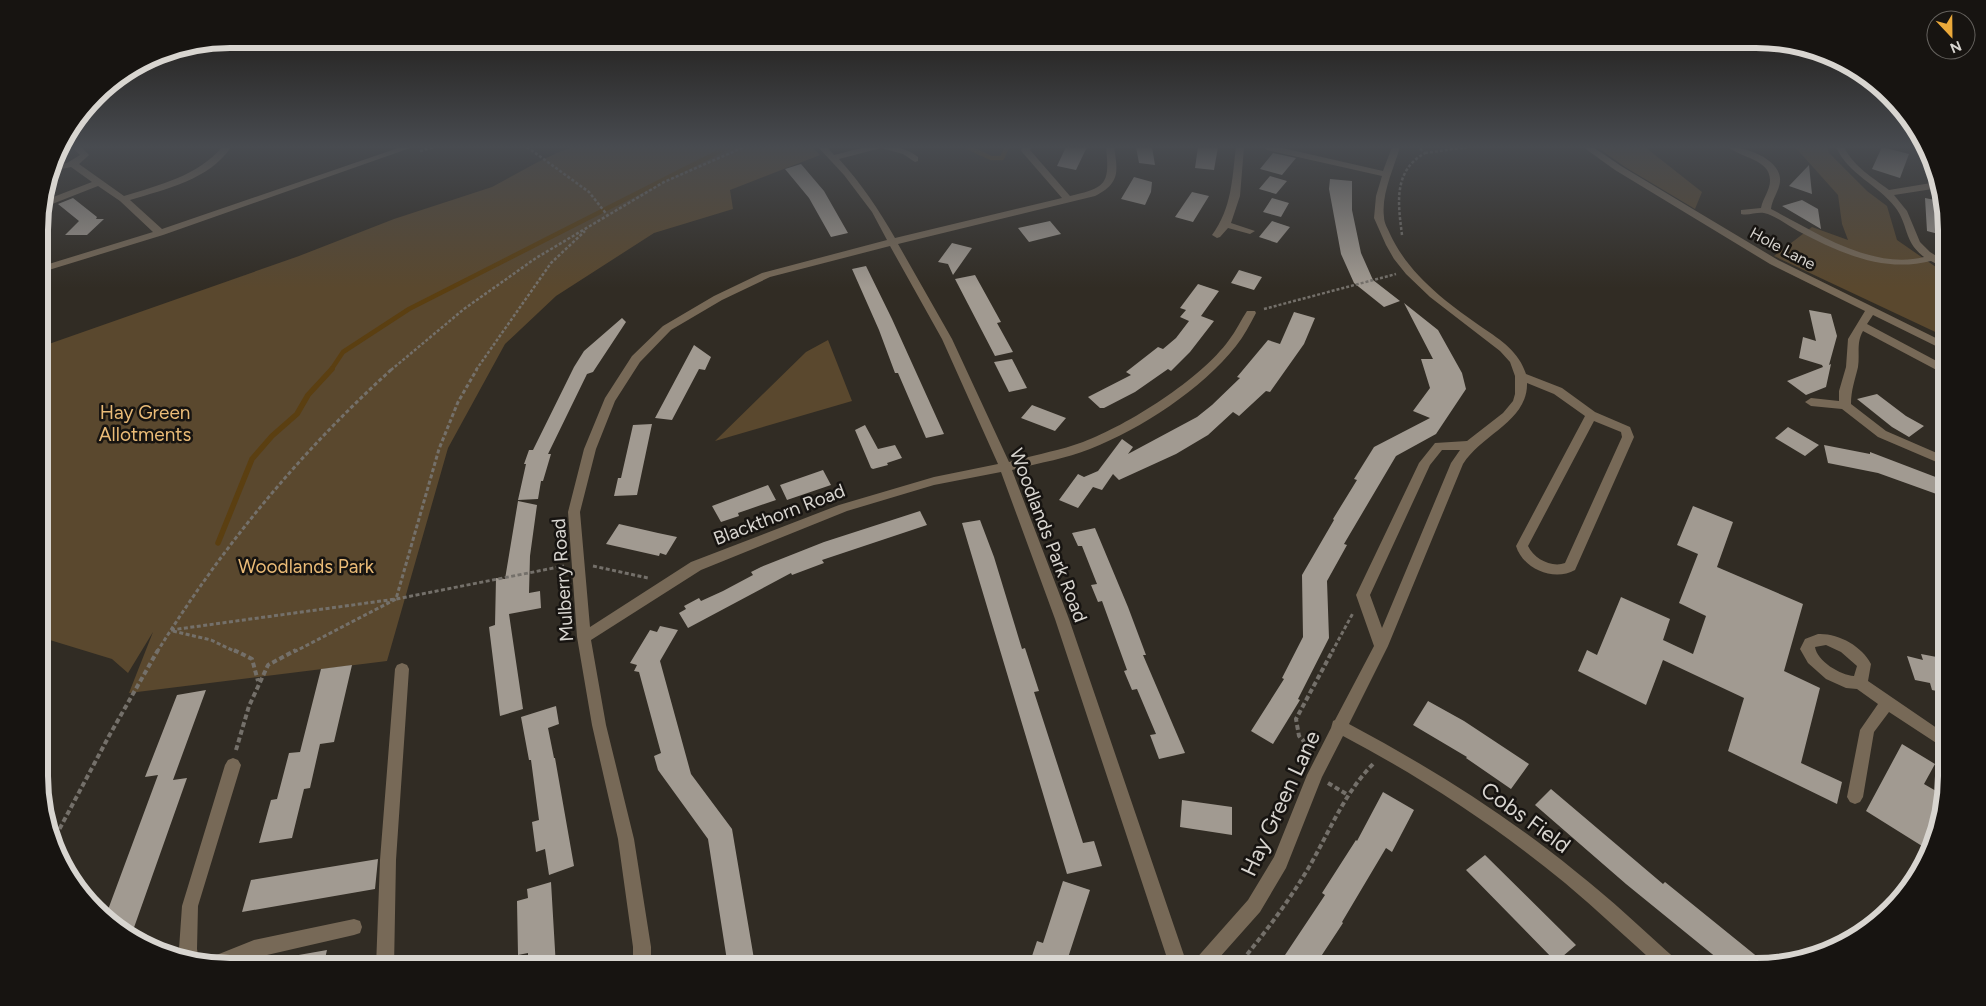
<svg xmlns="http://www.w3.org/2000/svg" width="1986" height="1006" viewBox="0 0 1986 1006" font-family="Figtree,sans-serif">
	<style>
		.green { fill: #5a482e }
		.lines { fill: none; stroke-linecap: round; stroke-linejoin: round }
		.stream-far1 { stroke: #5b3f11; stroke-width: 4.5 }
		.stream { stroke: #5b3f11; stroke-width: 5.5 }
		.building { fill: #a19a91 }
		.path-far2 { stroke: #74706a; stroke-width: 2.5; stroke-dasharray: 3 2; stroke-linecap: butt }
		.path-far1 { stroke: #74706a; stroke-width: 3; stroke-dasharray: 4 2.5; stroke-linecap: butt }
		.path { stroke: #74706a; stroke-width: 4; stroke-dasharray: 5 3; stroke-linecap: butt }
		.minor { fill: #776957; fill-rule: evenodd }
		.labels { text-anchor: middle; stroke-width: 5; stroke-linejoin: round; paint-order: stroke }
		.far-street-label { font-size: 16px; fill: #d8d5d0; stroke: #171411 }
		.park-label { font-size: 19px; fill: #eabb77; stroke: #171411 }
		.street-label { font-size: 19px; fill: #d8d5d0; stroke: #171411 }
		.near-street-label { font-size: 22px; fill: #d8d5d0; stroke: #171411 }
		.rim { fill: none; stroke: #d8d5d0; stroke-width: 6 }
	</style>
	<rect width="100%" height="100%" fill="#312c24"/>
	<path class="green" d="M575,147H812L820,155L730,190L733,209L654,233L556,296L505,344L448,448L387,661L129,693L153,632L128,673L112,659L40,637L39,344L46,345L299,256L394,219L492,187L536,163L561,151Z
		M1597,147H1645L1702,192L1695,209L1625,167Z
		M1795,147H1827L1829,153L1867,191L1887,206L1897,240L1946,274V337L1774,256L1812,227L1848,240L1842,224L1838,195Z
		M828,340L852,401L715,441L806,352Z"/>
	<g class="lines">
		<path class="stream-far1" d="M967,147L991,158H1002L1007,147
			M331,370L343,352L409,309L728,147"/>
		<path class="stream" d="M218,543L252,459L272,436L297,414L308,395L332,369"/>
	</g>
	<path class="building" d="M1066,147H1087L1076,170L1057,166Z
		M1136,147H1152L1155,165L1139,163Z
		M1198,147H1218L1214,170L1195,168Z
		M1882,147L1909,154L1900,178L1872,169Z
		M1273,153L1296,158L1282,175L1260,169Z
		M801,164L824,191L848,233L831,237L809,198L785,169Z
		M1809,165L1812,194L1789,186Z
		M1270,176L1287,181L1276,194L1259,189Z
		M1134,177L1152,182L1151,192L1145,205L1121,199Z
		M1330,179L1352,181V210L1361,253L1373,280L1400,301L1384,307L1354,283L1341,254L1329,189Z
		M1192,192L1209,196L1193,222L1175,217Z
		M73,198L97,217L96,219H104L87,235H65L79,221L58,204Z
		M1272,198L1289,203L1281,217L1263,212Z
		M1925,198L1945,202L1946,236L1927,231Z
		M1802,200L1818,209L1821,229L1782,206Z
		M1050,221L1061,234L1029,242L1018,228Z
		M1272,221L1290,227L1277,243L1259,237Z
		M952,243L972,248L953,275L948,264L938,262Z
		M866,266L892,319L944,434L926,438L898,373H895L879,330L852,269Z
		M1239,270L1262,277L1254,290L1231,283Z
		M975,275L1001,322L997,323L1013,352L995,356L955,279Z
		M1198,284L1219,291L1201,316L1214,321L1190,352L1171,371L1168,369L1135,392L1104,408H1100L1088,397L1131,375L1126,372L1158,347L1163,349L1176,338L1189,321L1180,317L1186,310L1180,308Z
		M1404,303L1438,330L1462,373L1466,389L1436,434L1396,456L1344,544L1347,545L1327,581L1329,638L1298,699L1300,700L1273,744L1251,731L1284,679L1282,678L1303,637L1302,575L1334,520L1333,519L1357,480L1354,479L1374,447L1430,418L1413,411L1430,388L1421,359H1433Z
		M1809,310L1831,314L1837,336L1829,365L1831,364L1826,387L1806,395L1787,381L1823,367L1822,365L1799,358L1803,337L1816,341Z
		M1294,312L1315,318L1304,344L1270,392L1266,391L1239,416L1233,412L1208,435L1176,454L1119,480L1113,474L1102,490L1093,487L1078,508L1059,500L1078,474L1084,477L1098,471L1122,439L1133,447L1128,454L1197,417L1212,405L1240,378L1237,377L1268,340L1280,344Z
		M622,318L626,322L593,372L587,374L548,454H551L543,481H541L538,499L518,500L526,464H524L529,450H533L574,367L584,351Z
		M694,345L711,357L705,370L699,369L672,420L655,418Z
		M1012,359L1027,388L1009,392L994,362Z
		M1877,394L1906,416L1924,426L1909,437L1892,427L1857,399Z
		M1032,405L1066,418L1055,431L1021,418Z
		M652,424L637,495L614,496L618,478H621L633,425Z
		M865,425L878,449L895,445L902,458L887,463L888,465L873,469L871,468L855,430Z
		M1788,427L1819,445L1805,456L1775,438Z
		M1824,445L1870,454V452L1946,481L1942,496L1878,473L1828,463Z
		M823,470L831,485L787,500L780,485Z
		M768,485L776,500L738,513L739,516L721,522L712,506Z
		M518,501L537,505L530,556L529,593L540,591L541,608L509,614L523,709L500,716L489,627L495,625L496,578L505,579Z
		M1693,506L1733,522L1717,567L1803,604L1784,671L1820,688L1801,763L1842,782L1837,804L1728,751L1744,698L1663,660L1646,705L1578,671L1587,650L1597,655L1621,597L1670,619L1663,640L1693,654L1706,616L1679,603L1698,554L1677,545Z
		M920,511L927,525L822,560L824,563L792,575L791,573L688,628L679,613L686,609L684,606L699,598L701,601L723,591L753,575L751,572L761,567L824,542Z
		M980,520L994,557L1022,649L1025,648L1039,691L1034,692L1083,843L1094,841L1102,866L1067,874L962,523Z
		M619,524L658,533L677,537L666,555L660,553L659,556L606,544Z
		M1095,528L1128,607L1146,655H1143L1185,753L1159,759L1150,735L1156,734L1137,689L1132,690L1124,671L1127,670L1102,601L1098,602L1091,585L1097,584L1082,546H1078L1072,533Z
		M660,626L678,630L660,661L691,774L732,829L754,959L728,967L708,839L658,770L654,756L661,753L655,731L639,672L634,671L637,665L630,663L650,630L657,632Z
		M1921,654L1947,659V693L1932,690L1930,683L1915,680L1907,656L1923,660Z
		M352,665L334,742L320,744L310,788L304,789L292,838L259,843L271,800L277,799L289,753L300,752L321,669Z
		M206,690L173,780L187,778L131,936L106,915L158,775L145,777L177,695Z
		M1428,701L1464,721L1529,764L1511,789L1466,758L1467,757L1413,725Z
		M556,706L559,724L548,728L554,758H555L574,866L549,875L545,849L536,852L532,822L539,820L531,760H529L521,717Z
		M1902,744L1935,764L1924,784L1943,795L1930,851L1866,811Z
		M1551,789L1663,884L1665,882L1770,967H1728L1626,884L1535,805Z
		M1383,792L1414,810L1392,852L1386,848L1342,922L1343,923L1314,967H1277L1325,895L1322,893L1356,840L1357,841Z
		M1182,800L1232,807V835L1180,827Z
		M1485,855L1576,945L1556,962L1466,870Z
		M378,859L375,889L242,912L251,880Z
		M1063,881L1090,890L1065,967H1038L1040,959L1032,956L1037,941L1043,943Z
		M551,882L556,967H528V953L518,955L517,901L528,898L527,889Z
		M327,950L323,967H277L276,959Z"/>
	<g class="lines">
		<path class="path-far2" d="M527,147L589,192L608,216
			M420,151L434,147
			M1425,153L1468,147
			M1402,235C1398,203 1393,171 1425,153L1418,147
			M1264,309L1396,274
			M391,370L464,309L536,258L664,182L744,147
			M476,370L551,263L585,231"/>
		<path class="path-far1" d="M593,566L648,578
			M171,630L396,599L564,566
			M173,631L211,640L236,652
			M157,652C222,547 300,452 392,369
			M294,652L396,599L439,449L458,402L477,369
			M1332,652L1353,613"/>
		<path class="path" d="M234,650L252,659L258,681
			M1311,749L1299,736L1296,719L1333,650
			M236,750L249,706L268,665L296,650
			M1328,783L1348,795
			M52,843L109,736L158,650
			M1237,967C1263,935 1288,903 1309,867C1330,831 1344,793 1374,763"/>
		<path class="minor" d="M58,147H70L57,153Z
			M72,147H81L89,155L79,164L124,196C159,185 198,176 222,147H231C209,180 166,189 130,200L162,229L401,147H413L163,235L39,273V267L153,232L120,201L98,186L42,208L43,201L92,182L71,167L52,171L53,165L67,163L80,155Z
			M818,147H827L834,155C861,148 894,138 918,157V161L915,162L903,154L881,148L839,159C861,183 879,210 895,238L1062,198L1022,152L1021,150L1023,147H1032L1030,150L1070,196C1106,188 1110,184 1106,147H1114C1118,172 1120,183 1095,196L898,244L952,339L1009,462C1033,455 1059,451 1083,442C1128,425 1201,379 1229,340C1236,331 1241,320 1247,311H1255L1256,313C1250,324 1244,336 1236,346C1202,389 1141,429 1090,449C1065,459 1038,463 1012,470L1069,619L1188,967H1170L1055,619L1001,472L934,485L847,511L701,570L591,640L606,725L634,839L651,947V967H633V947L618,839L592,725L577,637L568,512L584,449L605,398L632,356L663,326L714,296L762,273L887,240L872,212L844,175ZM890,246L942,339L998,464L934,477L839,505L691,562L590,627L580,512L596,449L615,401L640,362L671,330L722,300L770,277Z
			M1236,147H1244L1240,196L1231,223L1255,231L1250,234L1228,228L1220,237L1217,238L1212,235C1232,208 1232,179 1236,147Z
			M1263,147H1278L1383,171L1392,147H1400C1394,168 1381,194 1384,217C1384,223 1388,229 1390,234C1409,275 1447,303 1483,328C1501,340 1519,352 1526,374L1562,388L1595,412L1630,427L1634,437L1575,570C1554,582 1523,569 1516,546L1585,416L1554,394L1527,383C1528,421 1482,434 1463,464L1388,646L1349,724C1428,766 1505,814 1575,871C1611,899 1644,931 1678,961L1681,967H1659C1628,939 1597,910 1565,883C1497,827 1421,777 1343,736L1322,777L1286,868L1260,912L1211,967H1191L1194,961L1248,900L1274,857L1307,775L1331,728L1333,721L1335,720L1374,646L1356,595L1419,463L1435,443L1467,441L1503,413L1513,401L1515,394V376L1510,362L1500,351L1430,297L1406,274L1394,259L1386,245L1374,218L1376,196L1382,176L1267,150ZM1594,421L1621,432L1622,437L1565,563C1552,568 1534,559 1528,546ZM1442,450H1460L1451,463L1382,628L1370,595L1430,465Z
			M1583,147H1593L1621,166L1778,260L1946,343V351L1873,315L1867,324L1946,366V375L1863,331C1856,343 1860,354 1858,367C1855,380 1851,390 1851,404L1886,431L1946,457V466L1878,437L1842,409L1811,406L1805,402L1811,398L1839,401V391L1846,367L1848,339L1865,311L1770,264L1615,170Z
			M1729,147C1745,147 1778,158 1780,178C1781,189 1772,198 1771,209C1816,232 1871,270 1924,257C1903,241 1909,225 1895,207C1877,184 1849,175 1836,147H1844C1854,167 1872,177 1889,190L1937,182L1939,188L1894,195L1907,211L1920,242L1930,252L1946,262V269L1931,261C1883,273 1840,253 1798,231C1788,226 1775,215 1764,213C1756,212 1748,216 1741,214V210L1761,208C1763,198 1770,190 1770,181C1771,159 1740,158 1729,147Z
			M1818,634C1838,633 1862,646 1871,664L1868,681L1947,735V750L1889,712L1874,732L1863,797L1860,802L1855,804L1850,802L1847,797L1860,730L1878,704L1857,689L1846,688L1826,679L1808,663L1800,649L1805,639ZM1826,645L1841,652L1857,666L1854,676C1840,675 1817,661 1815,647Z
			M402,663L407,665L409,669L396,860L394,967H376L380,860L395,669L397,665Z
			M233,758L238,760L241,765L198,906L197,949L199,960L182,956L179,949L182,906L225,765L228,760Z
			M354,919L360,921L362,927L360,933L354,935L254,958L229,967L207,962L209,958L254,940Z"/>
	</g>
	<linearGradient id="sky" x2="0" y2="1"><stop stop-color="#1b1814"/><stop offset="0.51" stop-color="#484b50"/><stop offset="1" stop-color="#484b50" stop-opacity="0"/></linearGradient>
	<rect width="1986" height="288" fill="url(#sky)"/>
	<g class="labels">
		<g class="far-street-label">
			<text transform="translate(1783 248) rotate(28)" y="6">Hole Lane</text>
		</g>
		<g class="park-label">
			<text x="145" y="419">Hay Green<tspan x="145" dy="22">Allotments</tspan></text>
			<text x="306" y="573">Woodlands Park</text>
		</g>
		<g class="street-label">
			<text transform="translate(779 514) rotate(-21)" y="7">Blackthorn Road</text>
			<text transform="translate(1049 535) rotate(69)" y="7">Woodlands Park Road</text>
			<text transform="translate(562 580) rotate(-94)" y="7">Mulberry Road</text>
		</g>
		<g class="near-street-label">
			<text transform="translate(1280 803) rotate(-65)" y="8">Hay Green Lane</text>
			<text transform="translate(1526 817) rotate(36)" y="8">Cobs Field</text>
		</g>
	</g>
	<path d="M0 0H1986V1006H0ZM230 48H1756A182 182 0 0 1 1938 230V776A182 182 0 0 1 1756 958H230A182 182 0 0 1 48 776V230A182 182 0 0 1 230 48Z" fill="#171411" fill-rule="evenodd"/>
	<path class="rim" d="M230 48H1756A182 182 0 0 1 1938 230V776A182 182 0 0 1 1756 958H230A182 182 0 0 1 48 776V230A182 182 0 0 1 230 48Z"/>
	<g transform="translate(1951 35) rotate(158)"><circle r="24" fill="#171411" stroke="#64615d"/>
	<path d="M0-4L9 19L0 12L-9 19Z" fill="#eba93a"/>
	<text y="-8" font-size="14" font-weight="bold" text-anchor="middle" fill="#d8d5d0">N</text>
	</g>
</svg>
